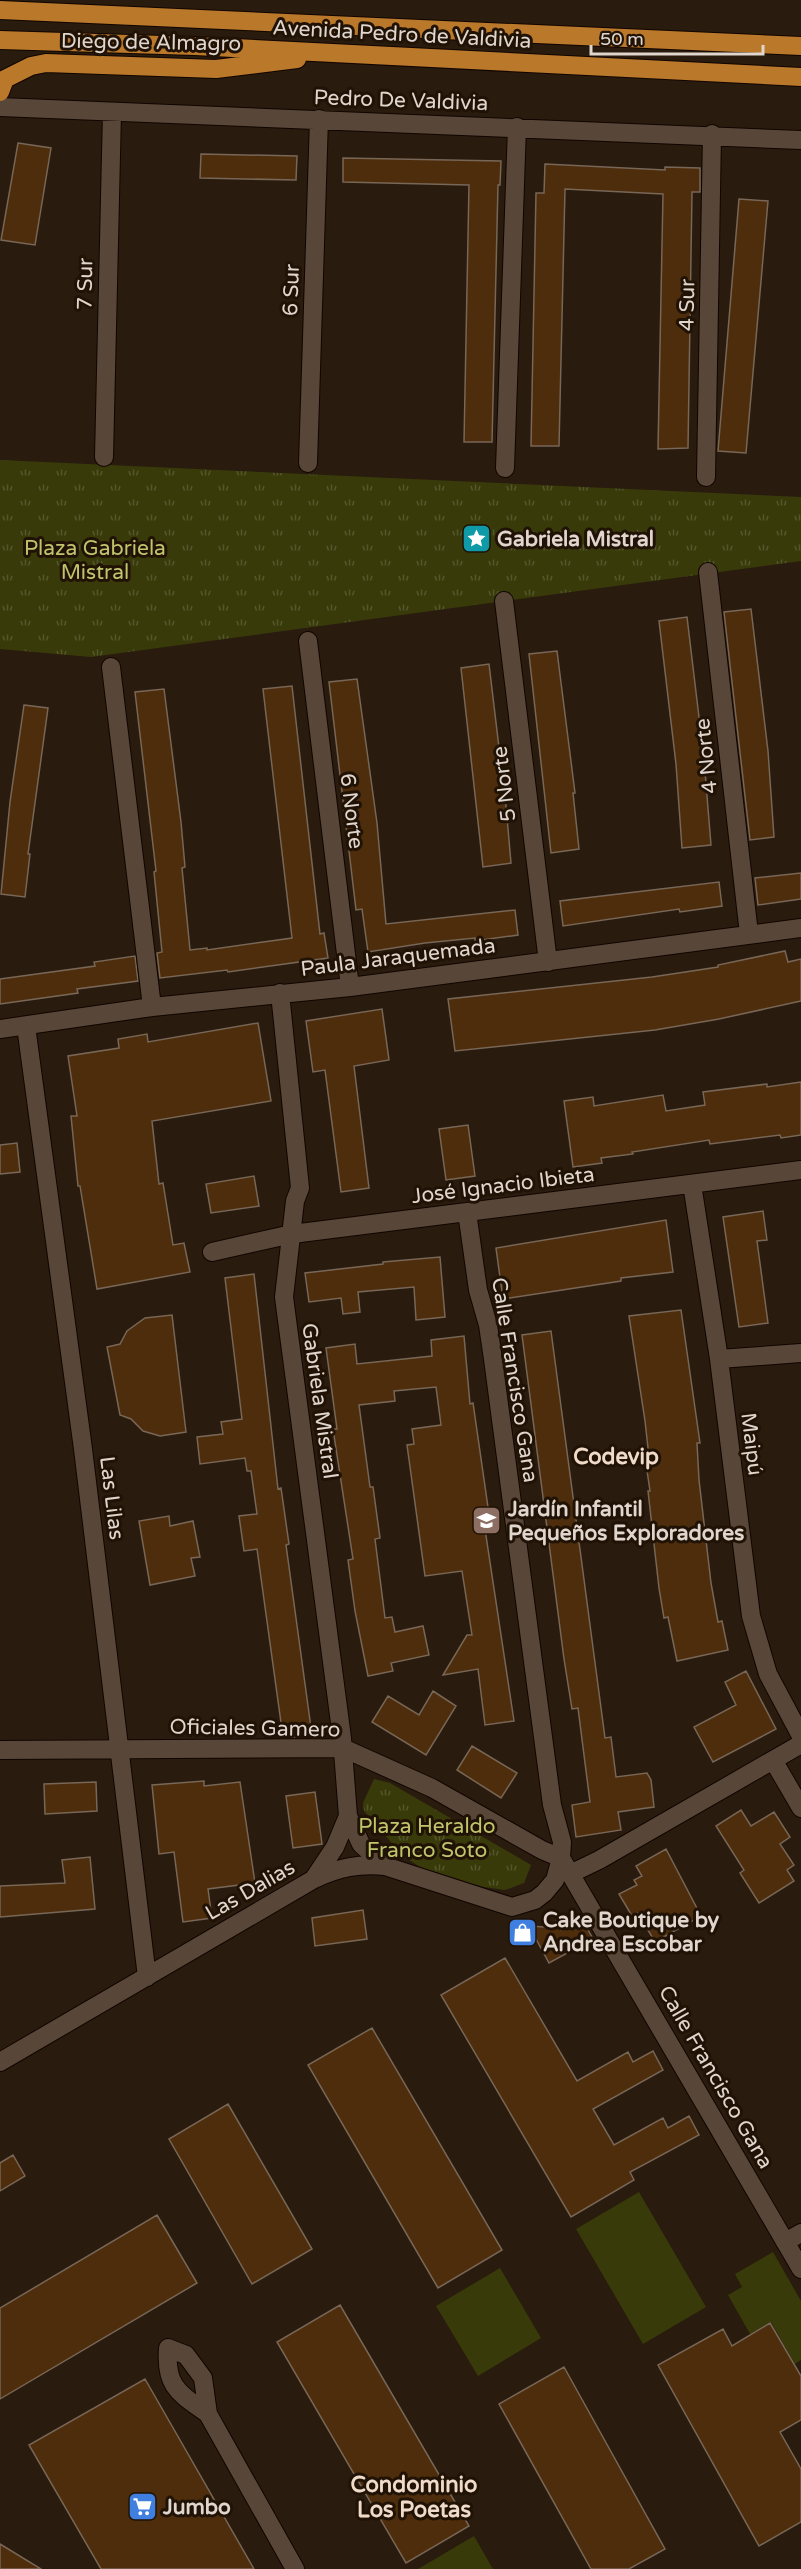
<svg xmlns="http://www.w3.org/2000/svg" width="801" height="2569" viewBox="0 0 801 2569" font-family="'Varela Round',sans-serif">
	<style>
		.green { fill: #383a0a }
		.park { fill: url(#park-tufts) }
		.building { fill: #4d2d0b; stroke: #786657; stroke-width: 1.5 }
		.lines { fill: none; stroke-linecap: round; stroke-linejoin: round }
		.minor-casing { stroke: #110500; stroke-width: 20 }
		.major-casing { stroke: #110500; stroke-width: 20 }
		.minor { stroke: #584739; stroke-width: 18 }
		.major { stroke: #ba782b; stroke-width: 18 }
		.labels { text-anchor: middle; stroke-width: 6; stroke-linejoin: round; paint-order: stroke }
		.street-label { font-size: 21px; fill: #e0d6cd; stroke: #201205 }
		.poi-label { font-size: 21px; font-weight: bold; fill: #e0d6cd; stroke: #201205; text-anchor: start }
		.park-label { font-size: 21px; fill: #c0c56c; stroke: #201205 }
		.neighbourhood-label { font-size: 22px; font-weight: bold; fill: #f0dbca; stroke: #201205 }
	</style>
	<defs>
		<pattern id="park-tufts" width="24" height="20" patternUnits="userSpaceOnUse" patternTransform="scale(1.5)"><rect width="24" height="20" fill="#383a0a"/><path d="M3 7l-1-3M5 7V3M7 7l1-3M15 17l-1-3M17 17v-4M19 17l1-3" fill="none" stroke="#54562c"/></pattern>
	</defs>
	<rect width="100%" height="100%" fill="#291b0d"/>
	<path class="green" d="M639,2192L706,2307L643,2344L576,2229Z
		M773,2252L801,2301V2360L795,2364L771,2322L750,2334L728,2295L742,2287L735,2274Z
		M500,2268L541,2338L478,2376L436,2306Z
		M474,2536L493,2569H418Z"/>
	<path class="park" d="M0,460L801,497V561L91,657L0,649Z
		M374,1779L390,1783L531,1865L524,1883L505,1890L484,1887L428,1872L403,1856L364,1811L363,1803Z"/>
	<path class="building" d="M18,143L51,148L35,245L1,240Z
		M201,154L297,156L296,180L200,178Z
		M343,158L501,161L500,185H498L492,442H464L469,185L343,182Z
		M545,164L665,170V167L700,168V192H692L688,448L658,449L663,194L565,189L559,446H531L536,193H544Z
		M739,199L768,201L746,453L718,451Z
		M751,609L768,751L774,837L750,840L724,612Z
		M687,617L704,759L711,845L682,848L676,764L659,621Z
		M557,651L575,793H573L579,849L551,853L529,654Z
		M489,664L506,806L511,863L483,867L461,668Z
		M357,679L377,823L386,924L515,910L518,935L475,941V938L425,943L368,952L362,909L356,910L329,682Z
		M292,686L320,934L324,933L328,958L228,972L227,970L160,978L157,953L162,952L154,872L156,871L135,692L164,689L181,822L185,867L182,868L190,950L207,948V950L292,938L263,689Z
		M24,705L48,708L28,854H30L25,897L1,894L10,802Z
		M801,873V899L758,905L755,878Z
		M719,882L722,906L680,912L679,909L563,926L560,901Z
		M785,951L788,962L801,959V1001L719,1019L655,1030L455,1051L448,999L652,977L718,967V965Z
		M135,956L138,981L77,989L78,993L0,1004V979L95,966L94,962Z
		M382,1009L389,1060L354,1066L369,1188L341,1192L325,1070L313,1072L306,1021Z
		M258,1023L271,1101L152,1121L159,1184L163,1183L173,1245L184,1243L190,1272L97,1289L80,1186H78L71,1116H77L68,1056L119,1048L118,1039L147,1034L148,1042Z
		M801,1082V1135L781,1138L780,1135L710,1144L709,1140L632,1152L633,1154L601,1158L602,1163L573,1167L564,1101L593,1097L594,1106L663,1095L666,1111L705,1105L703,1092L767,1084V1087Z
		M468,1125L475,1176L446,1180L439,1129Z
		M17,1143L20,1172L0,1174V1145Z
		M254,1176L259,1206L211,1213L206,1184Z
		M763,1211L767,1240L757,1241L768,1323L739,1327L723,1217Z
		M666,1220L673,1272L621,1278V1281L503,1299L496,1248Z
		M440,1257L445,1317L416,1320L414,1287L358,1292L360,1312L343,1314L341,1298L309,1302L305,1273L383,1264V1262Z
		M254,1274L278,1489L281,1488L289,1544L286,1545L312,1735L295,1737H283L257,1549L244,1551L239,1516L257,1514L251,1471H247L245,1458L200,1464L197,1437L223,1434L221,1422L242,1419L225,1278Z
		M681,1310L700,1443H697L699,1480L711,1583L718,1622L722,1621L728,1650L677,1661L668,1617L664,1618L659,1588L648,1491H650L645,1457H649L645,1421L629,1316Z
		M172,1315L186,1432L160,1436L143,1431L131,1419L120,1415L107,1347L120,1344L127,1331L145,1318Z
		M551,1331L605,1738L611,1737L616,1777L647,1773L651,1780L654,1807L618,1812L621,1830L576,1837L572,1805L590,1802L578,1708L572,1709L564,1659L522,1335Z
		M464,1336L470,1404L473,1403L491,1528L485,1529L514,1721L485,1725L478,1669L443,1675L467,1635H472L462,1571L425,1576L407,1445L414,1444L412,1429L441,1425L436,1387L394,1391L395,1401L359,1405L370,1487H373L380,1538L375,1539L385,1618L392,1617L395,1632L423,1626L429,1655L391,1663L393,1671L368,1676L355,1611L348,1560L353,1559L333,1429H337L326,1348L355,1344L357,1364L432,1356L431,1340Z
		M169,1516L170,1526L193,1521L200,1557L191,1558L195,1576L150,1585L139,1521Z
		M746,1671L776,1729L713,1762L694,1727L736,1705L725,1682Z
		M433,1691L456,1706L426,1755L372,1722L388,1696L419,1715Z
		M472,1746L517,1773L501,1798L457,1770Z
		M204,1781V1786L240,1782L255,1883L208,1889L212,1918L183,1922L174,1852L159,1854L152,1785Z
		M96,1782L97,1811L45,1814L44,1784Z
		M315,1792L322,1844L293,1848L286,1796Z
		M741,1810L751,1826L774,1812L790,1837L780,1844L794,1865L787,1870L794,1881L759,1903L740,1873L744,1870L716,1826Z
		M666,1849L701,1916L655,1942L638,1913L632,1916L619,1894L637,1885L634,1880L642,1876L636,1866Z
		M90,1857L95,1909L0,1917V1886L65,1883L62,1860Z
		M363,1910L367,1939L315,1946L312,1918Z
		M582,1919L593,1939L549,1963L529,1926L545,1927L556,1921L561,1930Z
		M505,1958L577,2081L628,2052L633,2062L653,2051L663,2070L593,2109L614,2145L663,2118L668,2128L689,2116L699,2135L630,2172L634,2180L571,2217L441,1995Z
		M372,2028L502,2250L438,2288L308,2065Z
		M228,2104L312,2249L252,2284L169,2139Z
		M13,2155L25,2176L0,2191V2163Z
		M157,2215L197,2283L0,2399V2308Z
		M340,2305L469,2526L406,2563L277,2342Z
		M770,2323L801,2376V2420L780,2432L801,2469V2522L759,2546L658,2365L723,2329L732,2346Z
		M564,2367L665,2549L629,2569H591L499,2404Z
		M145,2379L254,2569H101L29,2445Z
		M0,2544L41,2569H0Z"/>
	<g class="lines">
		<defs>
			<path id="minor" d="M0,107L801,140
				M104,457L112,112
				M308,463L319,119
				M505,468L517,127
				M706,477L712,134
				M708,572L749,934
				M504,601L548,962
				M308,641L350,987
				M111,667L152,1007
				M280,993L300,1188L295,1201L284,1297L342,1738L348,1816L361,1844L385,1866
				M26,1026L83,1449L147,1977
				M0,1029L152,1007L350,987L801,928
				M692,1184L719,1359L751,1616L768,1674L801,1736
				M212,1252L292,1234L801,1170
				M719,1359L801,1353
				M0,1750L343,1748L432,1788L542,1850L561,1858L801,2269
				M773,1760L801,1808
				M572,1873L599,1860L801,1744
				M315,1877L335,1847L348,1816
				M0,2062L314,1879C338,1868 359,1863 385,1866L512,1907L535,1900L544,1893L555,1880L561,1858L562,1842L552,1805L493,1359L488,1325L478,1290L467,1212
				M785,2242L801,2233
				M208,2414C179,2393 165,2387 168,2348L186,2355L203,2378L208,2414L295,2569"/>
			<path id="major" d="M0,10L801,46
				M0,40L195,46L801,77
				M0,92L5,79L31,66L46,63L216,69L297,59"/>
		</defs>
		<use href="#minor" class="minor-casing"/>
		<use href="#major" class="major-casing"/>
		<use href="#minor" class="minor"/>
		<use href="#major" class="major"/>
	</g>
	<defs>
		<symbol id="sight-square" viewBox="-11 -11 22 22"><rect x="-9" y="-9" width="18" height="18" rx="4" fill="#0f9aa8" stroke="#201205"/><path d="M0-6L1.8-2.2L6-1.7L2.9 1.2L3.7 5.4L0 3.3L-3.7 5.4L-2.9 1.2L-6-1.7L-1.8-2.2Z" fill="#fff"/></symbol>
		<symbol id="school-square" viewBox="-11 -11 22 22"><rect x="-9" y="-9" width="18" height="18" rx="4" fill="#8d6e63" stroke="#201205"/><path d="M0-5L7-2L0 1L-7-2ZM-4 1L0 2.5L4 1V4Q0 6-4 4Z" fill="#fff"/></symbol>
		<symbol id="shop-square" viewBox="-11 -11 22 22"><rect x="-9" y="-9" width="18" height="18" rx="4" fill="#3f7fe0" stroke="#201205"/><path d="M-5-2.5h2.3a2.7 3.5 0 0 1 5.4 0H5L5.5 6h-11ZM-1.5-2.5h3a1.5 2.3 0 0 0-3 0Z" fill="#fff"/></symbol>
		<symbol id="supermarket-square" viewBox="-11 -11 22 22"><rect x="-9" y="-9" width="18" height="18" rx="4" fill="#3f7fe0" stroke="#201205"/><path d="M-6-5.5h2.5l.6 2H6L4.5 2H-2.5L-4.4-4H-6ZM-1.5 3.2a1.3 1.3 0 1 0 .1 0ZM3 3.2a1.3 1.3 0 1 0 .1 0Z" fill="#fff"/></symbol>
	</defs>
	<g fill-rule="evenodd">
		<use href="#sight-square" x="460" y="522" width="33" height="33"/>
		<use href="#school-square" x="470" y="1504" width="33" height="33"/>
		<use href="#shop-square" x="506" y="1916" width="33" height="33"/>
		<use href="#supermarket-square" x="126" y="2490" width="33" height="33"/>
	</g>
	<g class="labels">
		<g class="street-label">
			<text transform="translate(402 34) rotate(3)" y="7">Avenida Pedro de Valdivia</text>
			<text transform="translate(151 42) rotate(1)" y="7">Diego de Almagro</text>
			<text transform="translate(401 100) rotate(2)" y="7">Pedro De Valdivia</text>
			<text transform="translate(85 284) rotate(-89)" y="7">7 Sur</text>
			<text transform="translate(291 290) rotate(-88)" y="7">6 Sur</text>
			<text transform="translate(687 305) rotate(-89)" y="7">4 Sur</text>
			<text transform="translate(706 756) rotate(-96)" y="7">4 Norte</text>
			<text transform="translate(504 784) rotate(-97)" y="7">5 Norte</text>
			<text transform="translate(352 811) rotate(83)" y="7">6 Norte</text>
			<text transform="translate(398 957) rotate(-7)" y="7">Paula Jaraquemada</text>
			<text transform="translate(503 1185) rotate(-7)" y="7">José Ignacio Ibieta</text>
			<text transform="translate(515 1380) rotate(81)" y="7">Calle Francisco Gana</text>
			<text transform="translate(320 1401) rotate(82)" y="7">Gabriela Mistral</text>
			<text transform="translate(752 1444) rotate(83)" y="7">Maipú</text>
			<text transform="translate(112 1498) rotate(83)" y="7">Las Lilas</text>
			<text transform="translate(255 1728) rotate(1)" y="7">Oficiales Gamero</text>
			<text transform="translate(250 1890) rotate(-30)" y="7">Las Dalias</text>
			<text transform="translate(716 2077) rotate(60)" y="7">Calle Francisco Gana</text>
		</g>
		<g class="poi-label">
			<text x="497" y="546">Gabriela Mistral</text>
			<text x="508" y="1516">Jardín Infantil<tspan x="508" dy="24">Pequeños Exploradores</tspan></text>
			<text x="543" y="1927">Cake Boutique by<tspan x="543" dy="24">Andrea Escobar</tspan></text>
			<text x="163" y="2514">Jumbo</text>
		</g>
		<g class="park-label">
			<text x="95" y="555">Plaza Gabriela<tspan x="95" dy="24">Mistral</tspan></text>
			<text x="427" y="1833">Plaza Heraldo<tspan x="427" dy="24">Franco Soto</tspan></text>
		</g>
		<g class="neighbourhood-label">
			<text x="616" y="1464">Codevip</text>
			<text x="414" y="2492">Condominio<tspan x="414" dy="25">Los Poetas</tspan></text>
		</g>
	</g>
	<path d="M591 45v9h172v-9" fill="none" stroke="#e0d6cd" stroke-width="3"/>
	<text x="600" y="45" font-size="18" fill="#e0d6cd" stroke="#201205" stroke-width="4.5" paint-order="stroke">50 m</text>
</svg>
